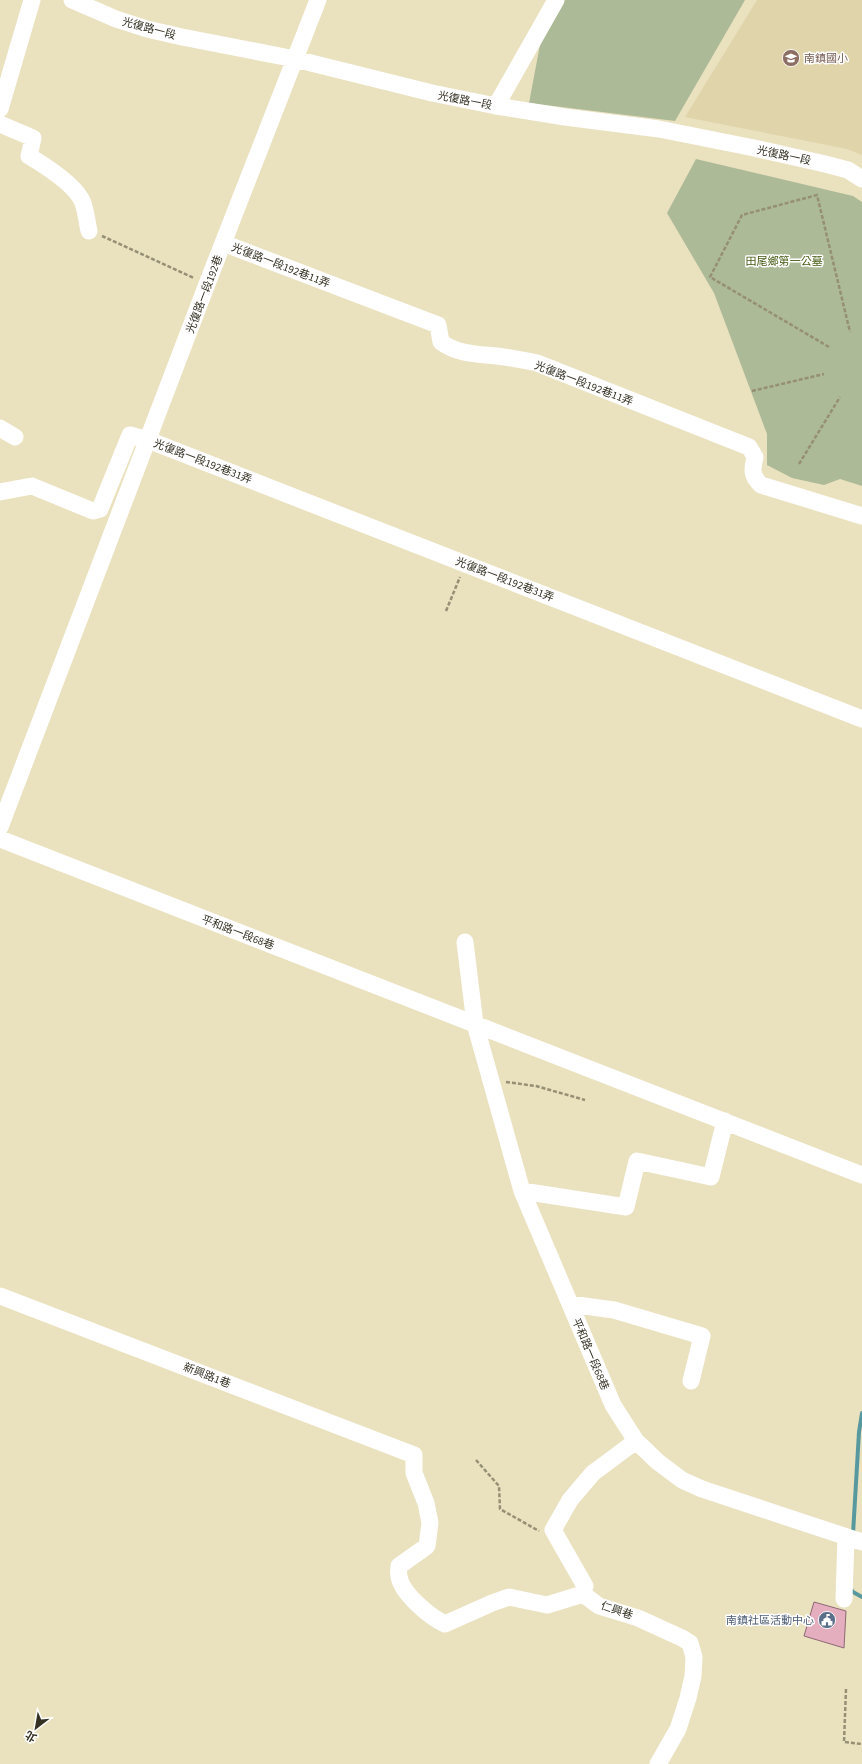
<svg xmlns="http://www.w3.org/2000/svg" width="862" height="1764" viewBox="0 0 862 1764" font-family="'Source Sans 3','Noto Sans TC',sans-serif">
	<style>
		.built { fill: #e0d4aa }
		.green { fill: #adba98 }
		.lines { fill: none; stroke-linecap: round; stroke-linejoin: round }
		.stream { stroke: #58999f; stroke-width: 4 }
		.building { fill: #e5aebf; stroke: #8c6974 }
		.path { stroke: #958f75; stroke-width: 2.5; stroke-dasharray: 4 2; stroke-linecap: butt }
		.minor { stroke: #fff; stroke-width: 17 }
		.labels { text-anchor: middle; stroke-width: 3; stroke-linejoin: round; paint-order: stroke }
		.street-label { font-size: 11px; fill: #343123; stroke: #fff }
		.education-label { font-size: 11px; fill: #785e54; stroke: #fff; text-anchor: start }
		.park-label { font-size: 11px; fill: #475b13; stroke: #fff }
		.service-label { font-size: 11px; fill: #4e5e75; stroke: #fff; text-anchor: end }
	</style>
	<rect width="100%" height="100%" fill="#eae1be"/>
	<path class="built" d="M757,0H862V155L847,149L685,117Z"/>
	<path class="green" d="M561,0H745L675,121L529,103L542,34Z
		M696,159L853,196L862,202V486L840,479L824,485L792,478L767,465V434L714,293L667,213Z"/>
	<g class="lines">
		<path class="stream" d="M853,1534L859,1432L862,1413
			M851,1589L853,1592L862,1597"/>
	</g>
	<path class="building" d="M814,1602L846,1611L844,1648L804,1636Z"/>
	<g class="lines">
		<path class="path" d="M102,236L194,278
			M829,347L710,277L742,215L817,195L850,332
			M752,391L824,374
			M799,464L840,397
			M446,611L460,577
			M506,1082L536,1086L585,1100
			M476,1460L499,1486L500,1509L539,1531
			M846,1689L844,1742L862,1744"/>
		<path class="minor" d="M72,0L116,19L147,29L182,37L295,59L432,93L496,106L565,117L659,129L754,148L825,164L848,170L862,179
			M496,106L556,0
			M0,109L32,0
			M0,124L33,138L29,156C44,165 77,186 83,203C86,212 87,222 89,231
			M223,243L438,325L441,342C457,354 477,354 497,356C511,358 524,360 537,363L749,447L755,457C752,470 751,475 761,485L862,516
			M0,428L15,437
			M0,492L32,486L93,511L100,509L130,435L148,440L862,719
			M0,827L207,284L318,0
			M0,839L862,1175
			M465,942L475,1024L522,1191L613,1405L636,1441L658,1462L682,1480L702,1489L862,1542
			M522,1191L626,1207L637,1161L711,1177L725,1121
			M0,1296L414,1455V1473L426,1503L430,1523L427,1546L399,1566C399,1569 398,1573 399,1576C401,1593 430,1617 445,1624L492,1603L509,1597L547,1605L583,1594
			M570,1304L614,1310L702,1336L691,1381
			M636,1441L593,1473L570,1500L553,1530L585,1586L583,1594L599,1606L638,1618L682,1638L690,1643L694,1657L693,1676L688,1698L678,1729L658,1764
			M844,1599L846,1537"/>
	</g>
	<defs>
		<symbol id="school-disc" viewBox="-11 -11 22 22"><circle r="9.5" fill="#8d6e63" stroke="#fff"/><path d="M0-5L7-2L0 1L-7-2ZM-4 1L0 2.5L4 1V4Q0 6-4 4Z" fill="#fff"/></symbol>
		<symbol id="civic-disc" viewBox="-11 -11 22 22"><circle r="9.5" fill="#5c6f8a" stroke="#fff"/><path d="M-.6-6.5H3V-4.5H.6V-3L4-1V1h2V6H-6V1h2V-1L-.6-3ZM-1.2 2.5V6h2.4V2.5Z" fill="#fff"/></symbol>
	</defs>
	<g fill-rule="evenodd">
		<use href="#school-disc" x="781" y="48" width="20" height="20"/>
		<use href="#civic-disc" x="817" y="1610" width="20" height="20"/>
	</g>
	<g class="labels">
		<g class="street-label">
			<text transform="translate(149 28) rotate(15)" y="4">光復路一段</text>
			<text transform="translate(465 100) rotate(11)" y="4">光復路一段</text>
			<text transform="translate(784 155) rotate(12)" y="4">光復路一段</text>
			<text transform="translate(281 265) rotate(21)" y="4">光復路一段192巷11弄</text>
			<text transform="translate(204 294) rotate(-69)" y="4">光復路一段192巷</text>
			<text transform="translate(584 383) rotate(21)" y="4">光復路一段192巷11弄</text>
			<text transform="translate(203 461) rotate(21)" y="4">光復路一段192巷31弄</text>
			<text transform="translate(505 579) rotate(21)" y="4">光復路一段192巷31弄</text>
			<text transform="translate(238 932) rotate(21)" y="4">平和路一段68巷</text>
			<text transform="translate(591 1354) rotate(67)" y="4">平和路一段68巷</text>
			<text transform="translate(207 1375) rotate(21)" y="4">新興路1巷</text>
			<text transform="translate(617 1610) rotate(19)" y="4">仁興巷</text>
		</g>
		<g class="education-label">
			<text x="804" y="62">南鎮國小</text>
		</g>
		<g class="park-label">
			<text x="784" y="265">田尾鄉第一公墓</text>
		</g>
		<g class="service-label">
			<text x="814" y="1624">南鎮社區活動中心</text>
		</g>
	</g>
	<g transform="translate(36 1728) rotate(211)" stroke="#ffffff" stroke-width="3" paint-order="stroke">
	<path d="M0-3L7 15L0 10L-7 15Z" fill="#343123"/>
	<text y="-6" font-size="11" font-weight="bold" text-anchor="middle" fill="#343123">北</text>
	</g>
</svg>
